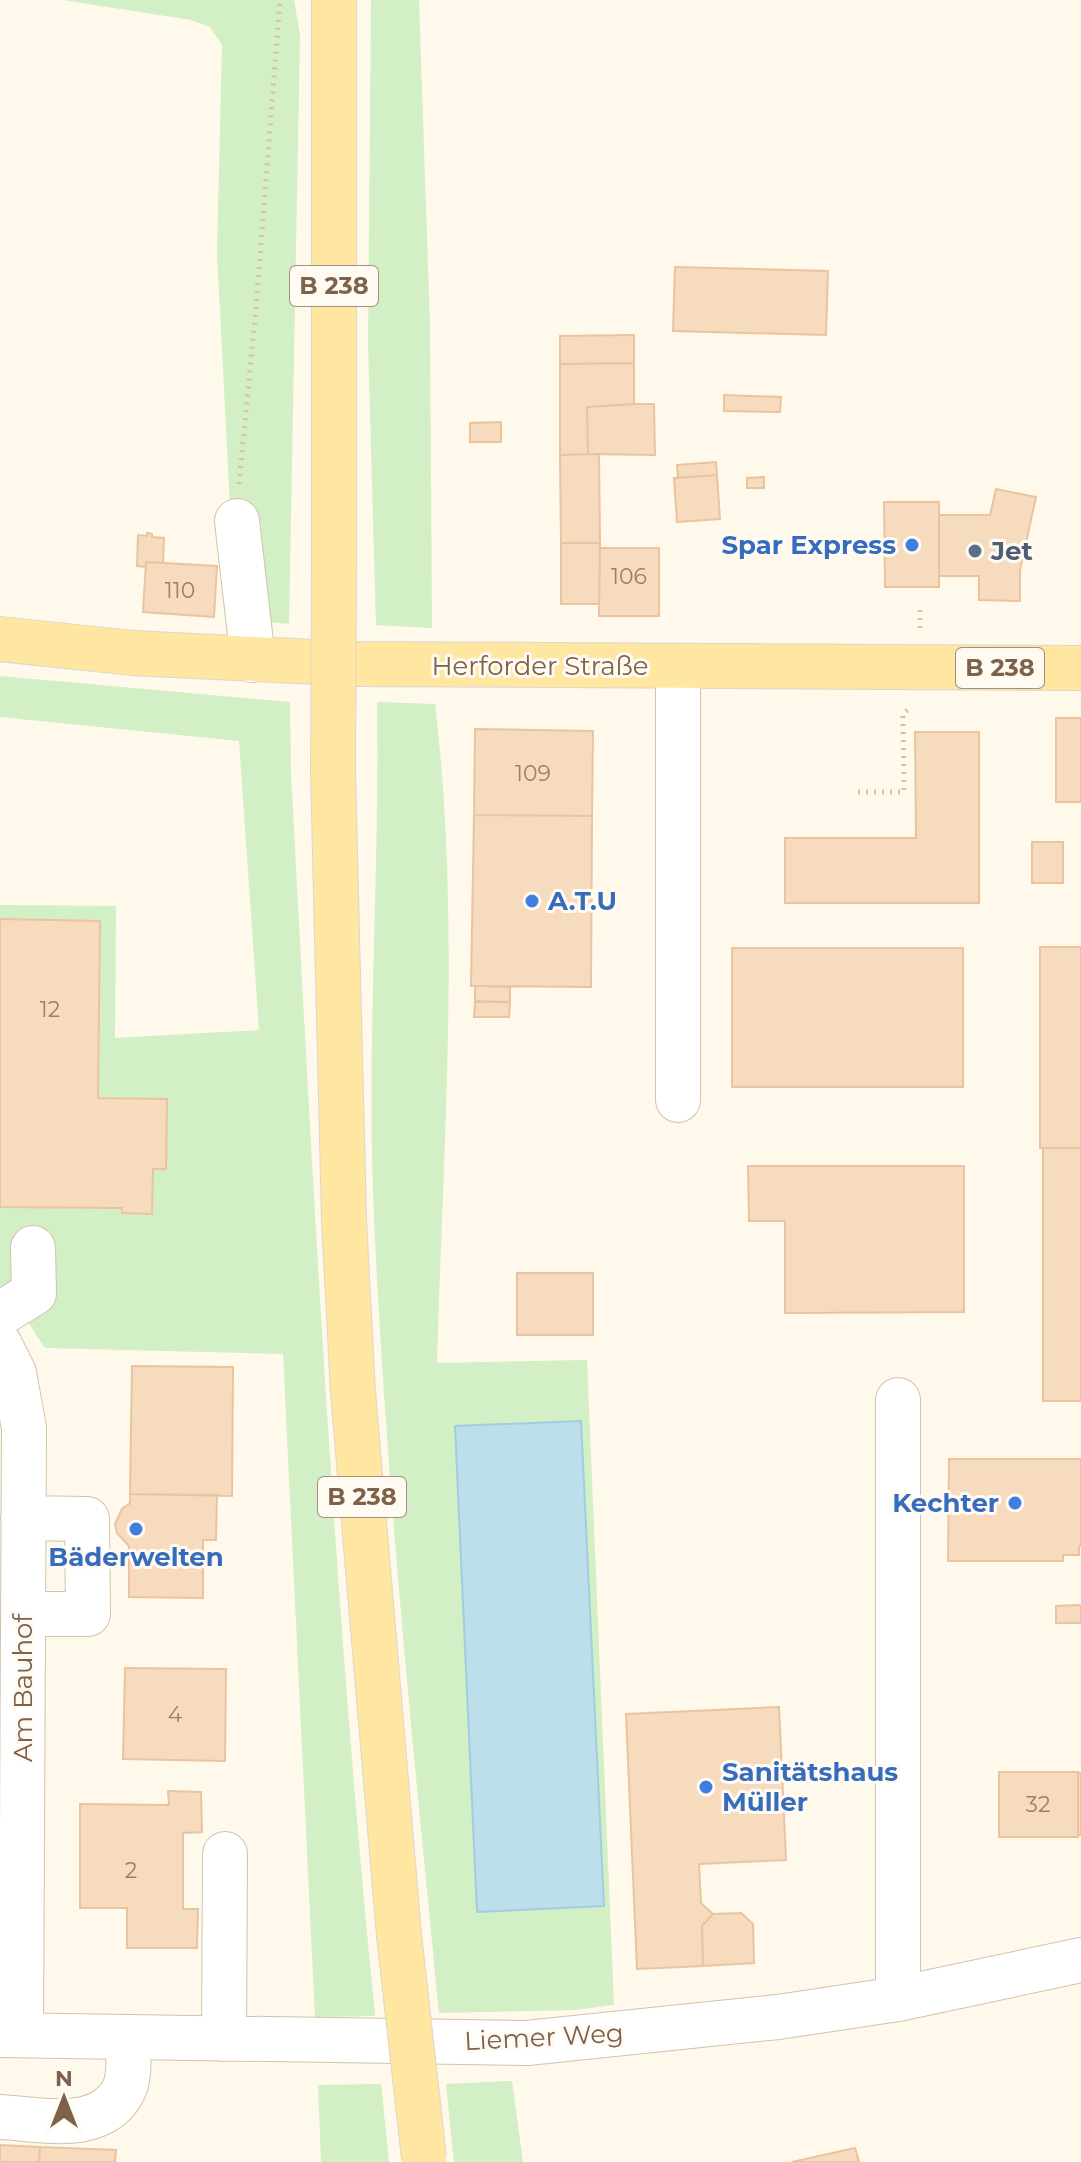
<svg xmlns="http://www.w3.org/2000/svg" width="1081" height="2162" viewBox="0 0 1081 2162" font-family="Montserrat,sans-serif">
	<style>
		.green { fill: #d2efc6 }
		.water { fill: #bcdfeb; stroke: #a1cede; stroke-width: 2 }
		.building { fill: #f7dbbf; stroke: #ebc39e; stroke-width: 2 }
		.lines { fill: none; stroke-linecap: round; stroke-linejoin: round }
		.minor-casing { stroke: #d3c2ae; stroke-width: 46 }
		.major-casing { stroke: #ddd6d0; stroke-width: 46 }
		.path { stroke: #ddbea1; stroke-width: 5; stroke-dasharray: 2 6; stroke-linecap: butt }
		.minor { stroke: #fff; stroke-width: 44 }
		.major { stroke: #ffe6a1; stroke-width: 44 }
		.major-bridge-casing { stroke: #ddd6d0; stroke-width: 46; stroke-linecap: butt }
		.major-bridge { stroke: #ffe6a1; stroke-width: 44 }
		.shop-dot { fill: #3f7fe0; stroke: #fffbf3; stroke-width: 3 }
		.service-dot { fill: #5c6f8a; stroke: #fffbf3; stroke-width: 3 }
		.labels { text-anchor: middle; stroke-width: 6; stroke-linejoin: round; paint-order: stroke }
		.number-label { font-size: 22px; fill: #9c8066 }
		.shield { fill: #fffbf3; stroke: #a48f7c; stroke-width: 2 }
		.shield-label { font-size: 24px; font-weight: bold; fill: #7d6149 }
		.shop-label { font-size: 26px; font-weight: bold; fill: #366cbe; stroke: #fffbf3; text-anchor: end }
		.service-label { font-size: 26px; font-weight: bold; fill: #4e5e75; stroke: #fffbf3; text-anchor: start }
		.street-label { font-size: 26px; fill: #7d6149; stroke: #fffbf3 }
	</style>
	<rect width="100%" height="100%" fill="#fef9ea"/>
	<path class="green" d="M63,0H294L300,35L289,624L257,621L230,506L217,253L222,45L210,27L191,20Z
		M371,0H419L430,326L432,628L376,625L368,343Z
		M0,676L290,702L291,773C313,1188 334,1602 375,2016L315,2017L283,1354L45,1348L11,1297L0,1290V905L116,906L115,1038L259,1030L239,741L0,717Z
		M377,702L435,704C461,920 443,1145 437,1363L587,1360L614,2005L574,2010L439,2013C413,1748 386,1483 374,1217C366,1045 380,874 377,702Z
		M512,2081L523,2162H454L446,2084Z
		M381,2084L389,2162H321L318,2085Z"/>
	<path class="water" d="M581,1421L604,1906L477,1912L455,1426Z"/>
	<path class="building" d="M675,267L828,271L826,335L673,331Z
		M634,335V363L560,364V336Z
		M634,363V404L587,407L588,454L560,455V364Z
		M724,395L781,397L780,412L724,411Z
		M634,404H654L655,455L588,454L587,407Z
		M501,422V442H470V423Z
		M588,454H599L600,543H561L560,455Z
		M716,462L717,475L678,478L677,465Z
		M717,475L720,519L677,522L674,478Z
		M764,477V488H747V478Z
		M996,489L1036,497L1020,570V601L979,600V576H939V515H990Z
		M884,502H939V587H885Z
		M147,533L152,534V537L164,538L163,563L146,562V567L137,566L138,535L147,536Z
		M561,543H600L599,604H561Z
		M600,548H659V616H599Z
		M146,562L217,566L214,617L143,612Z
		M1056,718H1081V802H1056Z
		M475,729L593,731L592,816L474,815Z
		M915,732H979V903H785V838H916Z
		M474,815L592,816L591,987L471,986Z
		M1032,842H1063V883H1032Z
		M0,919L100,921L98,1098L167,1099L166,1169H153L152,1214L122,1213V1208L0,1207Z
		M1040,947H1081V1148H1040Z
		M732,948H963V1087H732Z
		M475,986L510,987V1002L475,1001Z
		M475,1002H510L509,1017H474Z
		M1043,1148H1081V1401H1043Z
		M748,1166H964V1312L785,1313V1221H749Z
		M517,1273H593V1335H517Z
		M132,1366L233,1367L232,1496L130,1494Z
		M949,1459H1081V1546H1079V1555H1063V1561H948Z
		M130,1494L217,1495L216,1540H203V1598L129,1597V1546L117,1533L115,1524L122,1509L130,1503Z
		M1078,1605L1081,1606V1623H1056V1606Z
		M125,1668L226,1669L225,1761L123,1759Z
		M779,1707L786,1860L699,1864L701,1903L713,1914L702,1926L703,1966L637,1969L626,1714Z
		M999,1772H1078V1837H999Z
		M1078,1773H1081V1835H1078Z
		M168,1791L201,1792L202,1832L183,1833V1909H198L197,1948H127V1908H80V1804L169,1805Z
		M741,1913L753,1924L754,1963L703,1966L702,1926L713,1914Z
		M0,2145L40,2147L39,2162H0Z
		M40,2147L116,2150L115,2162H39Z
		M855,2148L859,2162H792Z"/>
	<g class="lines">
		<defs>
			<path id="minor" d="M237,521L253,660
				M678,666V1100
				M0,1314L34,1293L33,1248
				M0,1345L14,1373L24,1428L21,2035
				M898,1400V1999
				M23,1614H88L87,1519L23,1518
				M0,2035L527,2043L778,2017L898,1999L1081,1960
				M224,2039L225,1854
				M0,2117C42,2119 104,2135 125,2087C130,2074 128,2052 129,2037"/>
			<path id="major" d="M334,560V0
				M0,639L133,653L356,664L1081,668
				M333,772L344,1220L353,1392L399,1935"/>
		</defs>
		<use href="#minor" class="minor-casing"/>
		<use href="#major" class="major-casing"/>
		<path class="path" d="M239,484L256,308L280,0
			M920,628V607
			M858,792H904L903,714L911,707"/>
		<use href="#minor" class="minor"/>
		<use href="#major" class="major"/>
		<defs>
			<path id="major-bridge" d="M333,772L334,560
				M399,1935L424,2158"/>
		</defs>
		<use href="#major-bridge" class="major-bridge-casing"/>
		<use href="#major-bridge" class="major-bridge"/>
	</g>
	<g class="shop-dot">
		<circle cx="912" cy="545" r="8"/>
		<circle cx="532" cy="901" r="8"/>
		<circle cx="1015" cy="1503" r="8"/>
		<circle cx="136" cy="1529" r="8"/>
		<circle cx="706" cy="1787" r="8"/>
	</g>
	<circle class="service-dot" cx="975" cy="551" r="8"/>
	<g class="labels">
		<g class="number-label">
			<text x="629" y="584">106</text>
			<text x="180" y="598">110</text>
			<text x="533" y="781">109</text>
			<text x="50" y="1017">12</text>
			<text x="175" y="1722">4</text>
			<text x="1038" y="1812">32</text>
			<text x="131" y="1878">2</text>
		</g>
		<g class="shield">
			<rect x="290" y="266" width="88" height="40" rx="6"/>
			<rect x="956" y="648" width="88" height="40" rx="6"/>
			<rect x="318" y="1477" width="88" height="40" rx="6"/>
		</g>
		<g class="shield-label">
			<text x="334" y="294">B 238</text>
			<text x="1000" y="676">B 238</text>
			<text x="362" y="1505">B 238</text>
		</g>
		<g class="shop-label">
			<text x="896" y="554">Spar Express</text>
			<text x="548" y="910" text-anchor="start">A.T.U</text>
			<text x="999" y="1512">Kechter</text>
			<text x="136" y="1566" text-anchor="middle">Bäderwelten</text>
			<text x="722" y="1781" text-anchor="start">Sanitätshaus<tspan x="722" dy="30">Müller</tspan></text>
		</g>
		<g class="service-label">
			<text x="991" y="560">Jet</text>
		</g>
		<g class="street-label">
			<text x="540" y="675">Herforder Straße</text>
			<text transform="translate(23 1688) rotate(-90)" y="9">Am Bauhof</text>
			<text transform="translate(544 2037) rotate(-3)" y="9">Liemer Weg</text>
		</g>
	</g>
	<g transform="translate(64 2098)" stroke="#fffbf3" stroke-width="6" paint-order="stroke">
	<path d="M0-6L14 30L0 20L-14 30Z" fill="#7d6149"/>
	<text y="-12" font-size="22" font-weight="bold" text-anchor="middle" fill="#7d6149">N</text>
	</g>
</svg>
